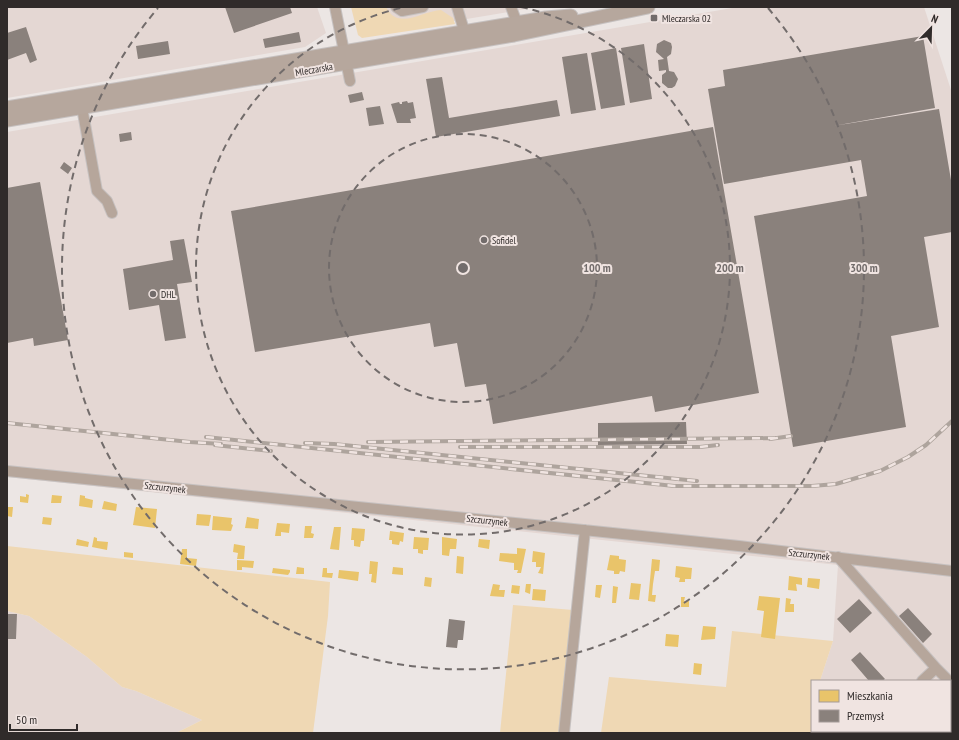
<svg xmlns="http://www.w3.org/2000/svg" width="959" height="740" viewBox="0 0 959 740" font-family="'PT Sans Narrow',sans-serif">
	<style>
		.built { fill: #e4d7d3 }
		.green { fill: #efd8b4 }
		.homes { fill: #e9c46a }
		.industry { fill: #8a817c }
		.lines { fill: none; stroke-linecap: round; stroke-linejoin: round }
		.minor-casing { stroke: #c6c1c0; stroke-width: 12 }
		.major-casing { stroke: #c6c1c0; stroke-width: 15 }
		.minor { stroke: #b6a69b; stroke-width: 10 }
		.major { stroke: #b6a79d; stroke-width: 13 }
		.rail-casing { stroke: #aea49d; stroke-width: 4 }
		.rail { stroke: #f0e4e1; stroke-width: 2.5; stroke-dasharray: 8; stroke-linecap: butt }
		.ring { fill: none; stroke: #726c6b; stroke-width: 2; stroke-dasharray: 7 5 }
		.poi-dot { fill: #726c6b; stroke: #f0e4e1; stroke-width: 1.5 }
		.labels { text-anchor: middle; stroke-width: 4; stroke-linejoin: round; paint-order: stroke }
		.poi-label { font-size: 10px; fill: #302b2a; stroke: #f0e4e1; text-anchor: start }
		.street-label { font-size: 10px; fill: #302b2a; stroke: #f0e4e1 }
		.centre { fill: #726c6b; stroke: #f0e4e1; stroke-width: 2 }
		.ring-label { font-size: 12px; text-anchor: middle; font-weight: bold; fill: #726c6b; stroke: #f0e4e1; stroke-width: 4; stroke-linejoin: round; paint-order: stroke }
	</style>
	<rect width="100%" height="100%" fill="#ece6e4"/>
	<path class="built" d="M7,7H317L326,33L305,47L7,98Z
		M355,7H538L365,36Z
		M738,7H924L952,93V733H813V731H950V681H820L833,641L838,565L7,477V132Z
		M7,611L29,616L87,657L122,687L136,691L202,720L176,733H7Z"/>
	<path class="green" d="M351,7H386C398,31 422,11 441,10L453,18L455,24L362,38L358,35Z
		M7,546L330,582L328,616L313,733H176L202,720L136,691L122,687L87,657L29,616L7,611Z
		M513,605L573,610L559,733H500Z
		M732,631L833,641L820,681H812L813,733H601L609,677L726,687Z"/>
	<path class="homes" d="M26,494L29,495L28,503L20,502V496L26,497Z
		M52,495L62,496L61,503H51Z
		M80,495L85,496V498L93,500L92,508L79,506Z
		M104,501L117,504L116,511L102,509Z
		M7,507H13L12,517L7,516Z
		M136,507L157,509L155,528L133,525Z
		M197,514L211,515L209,526L196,525Z
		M213,516L232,518L231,524L233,525L231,531L212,530Z
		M43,517L52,518L51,525L42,524Z
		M247,517L259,519L258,529L245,528Z
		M277,523L290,524L289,533L281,532V536H275Z
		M305,526H312L311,533L314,534L313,538H304Z
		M334,527H341L339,550L330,549Z
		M352,528L365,529L364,541H361L360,547L354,546V540H351Z
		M390,531L404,533L403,542L400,541L399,545L392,544V540H389Z
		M94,537L97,538V541L108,542L107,550L92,547Z
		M414,537L429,538L428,550H423V554L418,553V549H413Z
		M442,537L457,539L456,549H450L449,556L442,555Z
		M77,539L89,542L88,547L76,545Z
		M479,539L490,540L489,549L478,547Z
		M234,544L245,546L244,559H237L238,553L233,552Z
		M517,548L526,549L521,573H517L518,570H514V563L499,561L500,553L517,554Z
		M182,549H187V558L197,559L196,566L180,564Z
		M533,551L545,553L543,574L538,573L541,567H536V562H532Z
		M124,552L133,553V558L124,557Z
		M610,555L619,556V559L626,560L625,572L620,571L619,574H614V571L607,570Z
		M457,556L464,557L463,574L456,573Z
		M652,559L660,560L659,571H655L653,584L652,595H656L655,602L648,601Z
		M237,560L254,561L253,568L242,567V570H237Z
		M370,561L378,562L376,583L371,582L372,574H369Z
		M676,566L692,568L691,579H685V582H679L680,578L675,577Z
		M297,567L304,568V574H296Z
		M393,567L403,568V575L392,574Z
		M273,568L290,570V572L288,575L272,573Z
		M323,568H327V573H333L332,578L322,577Z
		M339,570L359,572L358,581L338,578Z
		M789,576L802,578V585L796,584L797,591L788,590Z
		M425,577L432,578L431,587L424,586Z
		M808,578L820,579L819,589L807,587Z
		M631,583L641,584L639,600L629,599Z
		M493,584L500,585L499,590H505L504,597L490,596Z
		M526,584H531L530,594L525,592Z
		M512,585L520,586L519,594L511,593Z
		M596,585H602L600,598L595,597Z
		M613,586L618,587L616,603H612Z
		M533,589L546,590L545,601L532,600Z
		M759,596L780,598L775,639L761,637L764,611L757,610Z
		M681,597H685L684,601H689V607H681Z
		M786,598L791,599L790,604H794V612H785Z
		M703,626L716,627L715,639L701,640Z
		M666,634L679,635L678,647L665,646Z
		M694,663L702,664L701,675L693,674Z"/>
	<path class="industry" d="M225,7H290L292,13L234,33Z
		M26,27L37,60L30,63L26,53L7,60V33Z
		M299,32L301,42L265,48L263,39Z
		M923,36L935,108L833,126L939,109L952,186V232L924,237L939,327L891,336L906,427L793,447L754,216L867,196L861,160L724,184L708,89L725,86L723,70Z
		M664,40L671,43L672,47L671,54L667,57L669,71L674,72L678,79L675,86L672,88H668L662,83V75L666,72V70L659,71L658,60L664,59L656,52L657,44Z
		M168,41L170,54L138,59L136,46Z
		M644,44L652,99L630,103L621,48Z
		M616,48L625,105L601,109L591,53Z
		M587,53L596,110L571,114L562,57Z
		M442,77L449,118L557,100L560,116L436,137L426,79Z
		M362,92L364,100L350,103L348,95Z
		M407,101L408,103L413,102L416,118L410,119L411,123H397L391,104L399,102L400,104H402V102Z
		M380,106L384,124L369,126L366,108Z
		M713,127L759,393L655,412L652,396L493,424L486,384L465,387L457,343L434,347L430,323L255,352L231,211Z
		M131,132L132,140L120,142L119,134Z
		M64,162L72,168L68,174L60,168Z
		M40,182L68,340L34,346L33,338L7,343V188Z
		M184,239L192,282L177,284L186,338L165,341L159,305L129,310L123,269L173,260L170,241Z
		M686,422L687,444L598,445V423Z
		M859,599L872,613L850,633L837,619Z
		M908,608L932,634L923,643L899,616Z
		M7,614H17L16,639H7Z
		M449,619L465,621L463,640H458L457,648L446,647Z
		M860,652L885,679L882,681H869L851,660Z
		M916,731H939L941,733H918Z"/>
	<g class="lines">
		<defs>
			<path id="minor" d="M335,7L350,81
				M396,7L402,11L423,7
				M457,7L466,37
				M511,7L517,23
				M84,101L82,108L83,113L97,191L107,201L112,213
				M7,471L739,546L952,571
				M838,557L936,668
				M922,681L936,668L949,681
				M564,733L585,530
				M866,733L868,731"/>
			<path id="major" d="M7,108L546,18L571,16
				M7,120L514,35L648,7"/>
		</defs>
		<use href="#minor" class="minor-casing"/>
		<use href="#major" class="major-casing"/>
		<use href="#minor" class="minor"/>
		<use href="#major" class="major"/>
		<defs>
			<path id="rail" d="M7,423L190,442L221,444
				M206,437L674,486H812L836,484L880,471L908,457L926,445L952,421
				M770,439L791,436
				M368,442L775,438
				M305,443L334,444L697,481
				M215,445L271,451
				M460,447H700L718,445"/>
		</defs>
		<use href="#rail" class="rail-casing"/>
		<use href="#rail" class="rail"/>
	</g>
	<g class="ring">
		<circle cx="463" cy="268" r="134"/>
		<path d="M521 7A267 267 0 1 1 405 7"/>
		<path d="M768 8A401 401 0 1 1 158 8"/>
	</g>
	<g class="poi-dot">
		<rect x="650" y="14" width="8" height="8" rx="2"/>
		<circle cx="484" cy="240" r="4"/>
		<circle cx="153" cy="294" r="4"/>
	</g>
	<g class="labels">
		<g class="poi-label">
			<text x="662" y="22">Mleczarska 02</text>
			<text x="492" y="244">Sofidel</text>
			<text x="161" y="298">DHL</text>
		</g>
		<g class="street-label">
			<text transform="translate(314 69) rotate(-10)" y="4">Mleczarska</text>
			<text transform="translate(165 487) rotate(6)" y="4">Szczurzynek</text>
			<text transform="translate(487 520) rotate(6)" y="4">Szczurzynek</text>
			<text transform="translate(809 554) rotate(6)" y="4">Szczurzynek</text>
		</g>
	</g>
	<circle cx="463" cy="268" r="6" class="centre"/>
	<g class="ring-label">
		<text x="597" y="272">100 m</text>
		<text x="730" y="272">200 m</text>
		<text x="864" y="272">300 m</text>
	</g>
	<rect width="959" height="740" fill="none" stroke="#302b2a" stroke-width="16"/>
	<rect x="811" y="680" width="140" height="52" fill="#f0e4e1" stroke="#a39a98"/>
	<rect x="819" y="690" width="20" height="12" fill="#e9c46a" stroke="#a39a98"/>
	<text x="847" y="700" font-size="12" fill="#302b2a">Mieszkania</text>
	<rect x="819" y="710" width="20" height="12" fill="#8a817c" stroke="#a39a98"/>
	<text x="847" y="720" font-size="12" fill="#302b2a">Przemysł</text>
	<g transform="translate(931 28) rotate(23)" stroke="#f0e4e1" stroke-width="3" paint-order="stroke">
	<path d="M0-3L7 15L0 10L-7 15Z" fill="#302b2a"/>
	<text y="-6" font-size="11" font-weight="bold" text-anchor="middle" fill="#302b2a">N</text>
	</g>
	<path d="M10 724v6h67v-6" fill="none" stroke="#302b2a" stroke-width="2"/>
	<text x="16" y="724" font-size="12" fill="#302b2a" stroke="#f0e4e1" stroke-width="3" paint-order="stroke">50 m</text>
</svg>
